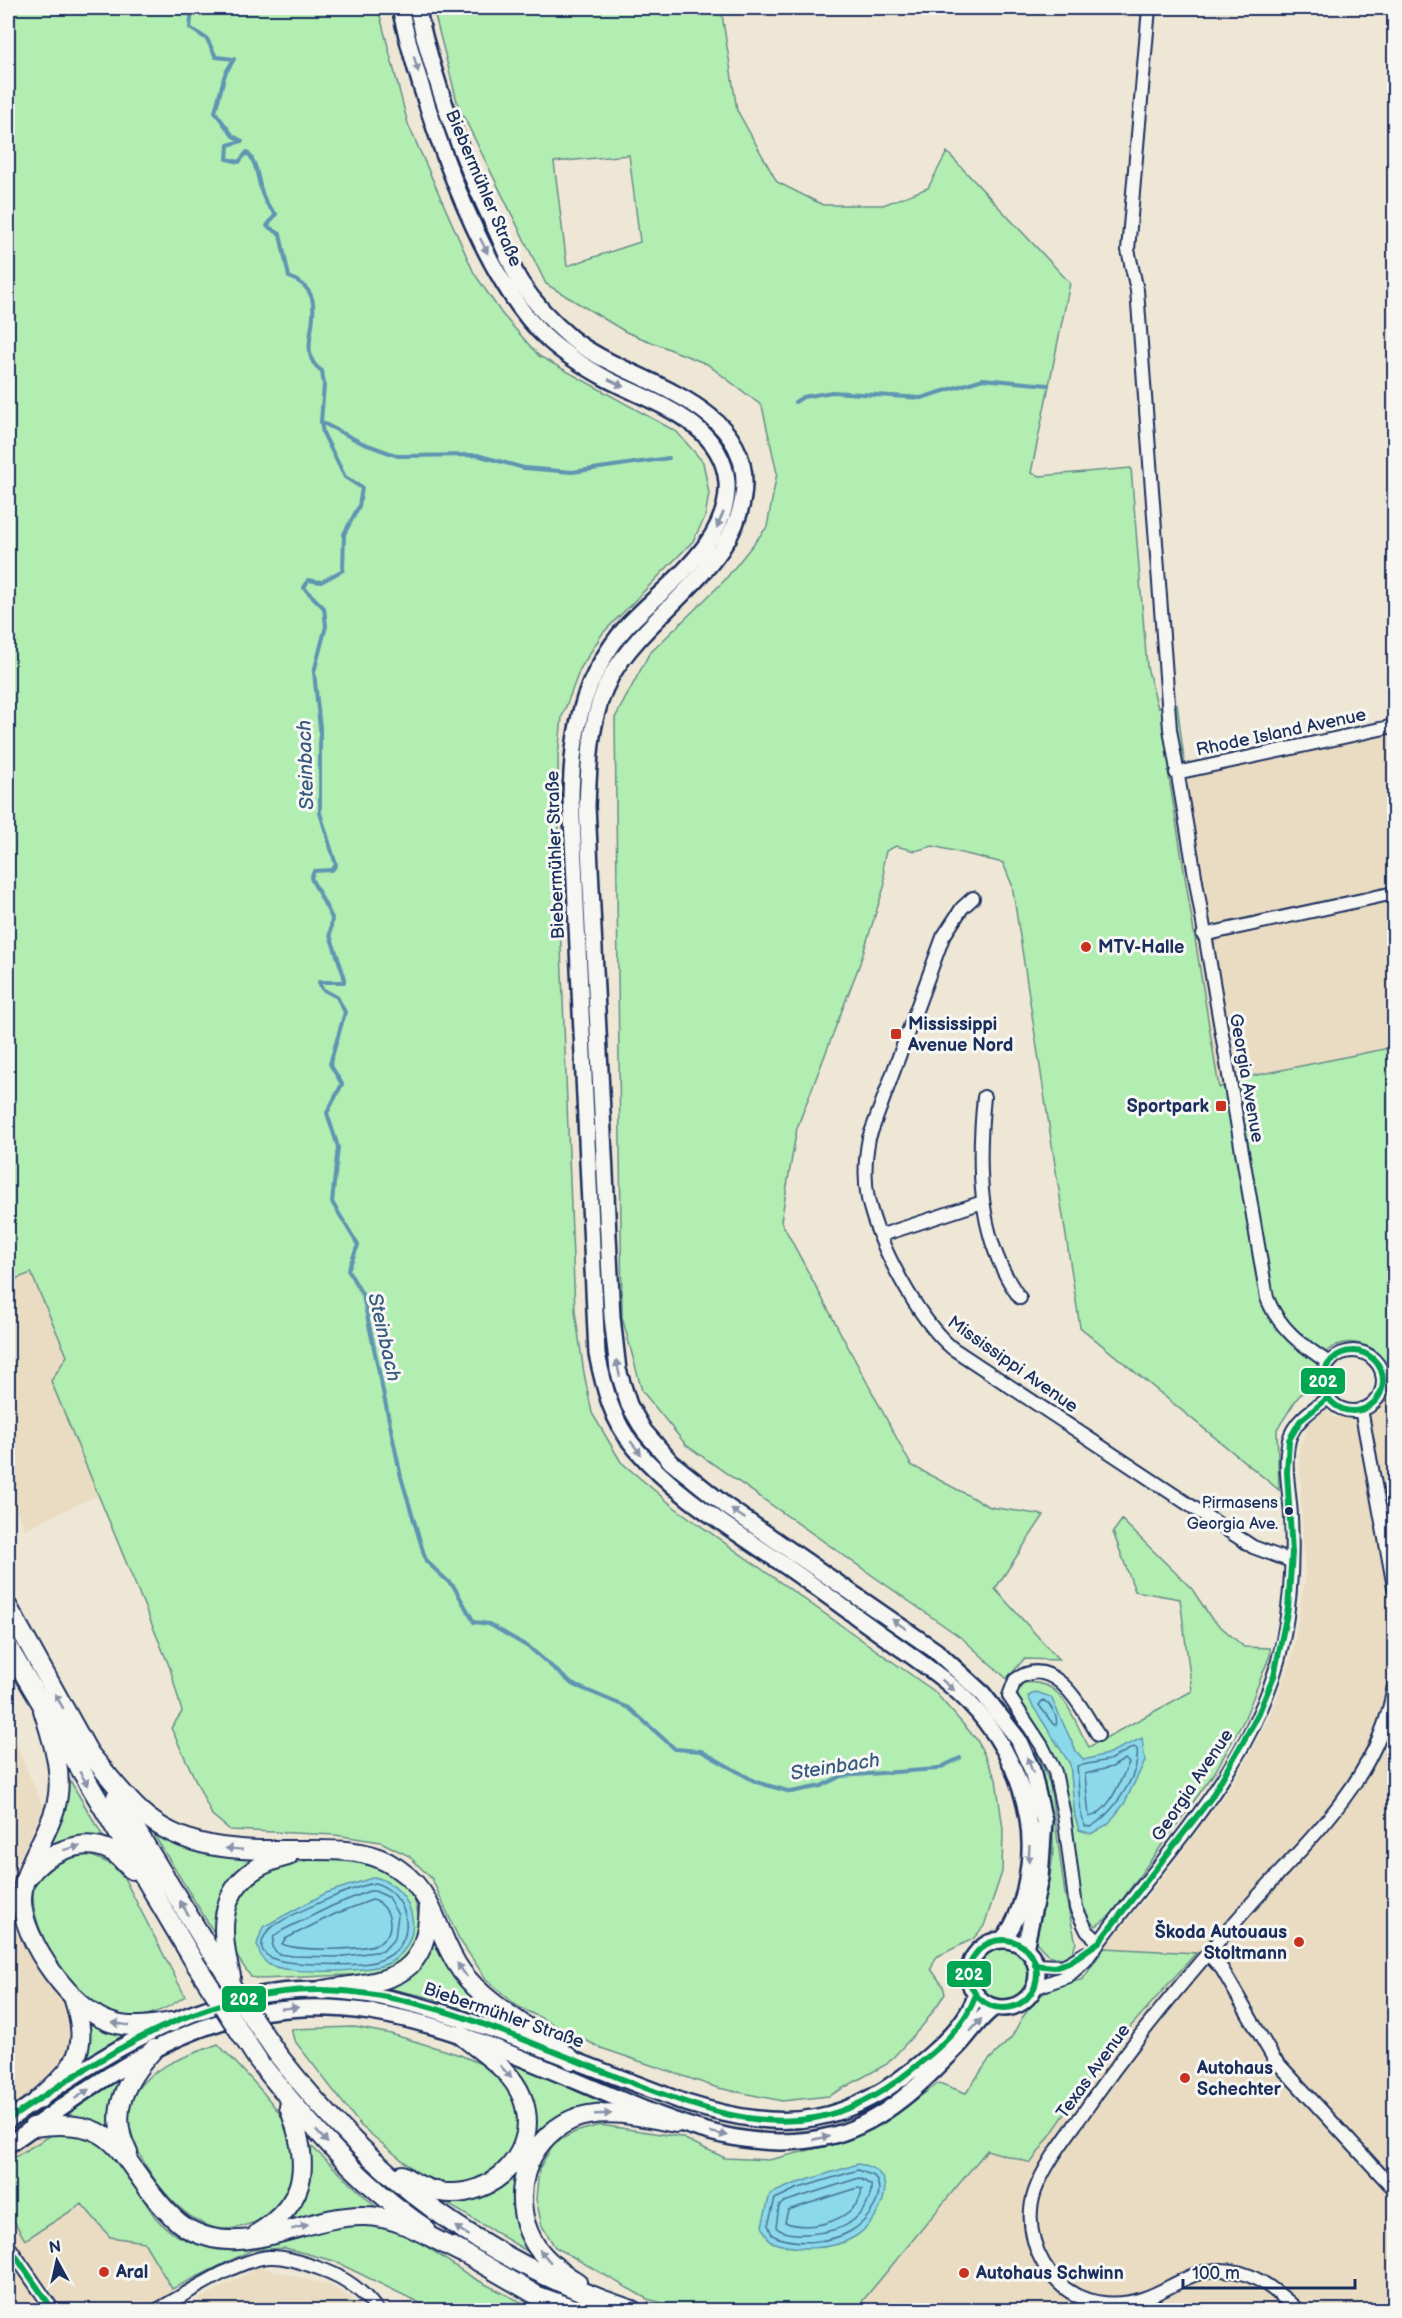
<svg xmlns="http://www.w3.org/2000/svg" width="1402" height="2318" viewBox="0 0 1402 2318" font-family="'Balsamiq Sans',sans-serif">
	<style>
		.built { fill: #e9dcc2 }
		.green { fill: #b2edb2; stroke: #668e88; stroke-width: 1.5; fill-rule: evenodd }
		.water { fill: #8bd9e9; stroke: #5e95b1; stroke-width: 1.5 }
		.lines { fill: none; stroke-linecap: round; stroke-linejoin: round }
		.shore { stroke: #487396; stroke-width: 1.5 }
		.stream { stroke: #5e95b1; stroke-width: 4 }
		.minor-casing { stroke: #1b2f5e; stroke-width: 16 }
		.major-casing { stroke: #1b2f5e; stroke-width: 20 }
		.highway-casing { stroke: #1b2f5e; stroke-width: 22 }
		.minor { stroke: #f6f6f2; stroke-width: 12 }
		.major { stroke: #f6f6f2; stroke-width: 15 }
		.highway { stroke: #f6f6f2; stroke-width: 18 }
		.highway-bridge-casing { stroke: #1b2f5e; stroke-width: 22; stroke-linecap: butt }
		.highway-bridge { stroke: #f6f6f2; stroke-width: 18 }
		.bus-1-casing { stroke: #f6f6f2; stroke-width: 10 }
		.bus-1 { stroke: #00a651; stroke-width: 6 }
		.oneway { fill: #8892a8 }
		.poi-dot { fill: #c8321e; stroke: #f6f6f2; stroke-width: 2 }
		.bus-dot { fill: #1b2f5e; stroke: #f6f6f2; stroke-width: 2 }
		.labels { text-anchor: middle; stroke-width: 6; stroke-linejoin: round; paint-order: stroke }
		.bus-label { font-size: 16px; fill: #1b2f5e; stroke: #f6f6f2; text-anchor: end }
		.street-label { font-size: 18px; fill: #1b2f5e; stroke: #f6f6f2 }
		.poi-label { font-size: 18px; font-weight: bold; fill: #1b2f5e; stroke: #f6f6f2; text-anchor: start }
		.water-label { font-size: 20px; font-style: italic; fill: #375a81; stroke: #f6f6f2 }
		.line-badge { stroke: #f6f6f2; stroke-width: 2 }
		.badge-label { font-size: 16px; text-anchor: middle; font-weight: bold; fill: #fff }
	</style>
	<rect width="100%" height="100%" fill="#eee7d6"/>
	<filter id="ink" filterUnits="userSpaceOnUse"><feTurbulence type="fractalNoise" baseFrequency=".0167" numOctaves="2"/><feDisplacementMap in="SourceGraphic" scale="12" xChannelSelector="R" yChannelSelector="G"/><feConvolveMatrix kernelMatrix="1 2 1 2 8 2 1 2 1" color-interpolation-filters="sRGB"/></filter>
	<g filter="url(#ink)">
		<path class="built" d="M1394,725V1047L1237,1079L1219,1088L1168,771Z
			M31,1273L67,1356L51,1381L98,1495L25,1529L8,1493V1282Z
			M1394,1393V2310H855L987,2150L1053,2133L1087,2082L1195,1953L1104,1948L1161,1880L1240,1773L1273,1709L1292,1655L1305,1580L1299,1449L1310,1423L1327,1409L1333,1417L1347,1418L1369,1414L1385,1396Z
			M8,1724L44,1810L13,1871L9,1905L13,1928L66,2003L88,2018L89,2041L107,2049L124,2076L63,2117L58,2131L8,2161Z
			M82,2204L110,2237L144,2242L180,2303L168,2310H8V2211L26,2240Z
			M259,2267L332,2286L358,2304L362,2310H179Z"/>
		<path class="green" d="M8,8H378L408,124L474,273L502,314L539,356L677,432L703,462L709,493L705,517L693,541L602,634L580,669L562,717L558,757L560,921L575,1311L584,1373L592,1413L621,1462L674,1507L934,1691L977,1740L996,1779L1003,1829L1002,1872L984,1926L973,1939L936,1957L931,1969L943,1986L945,1994L924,2024L887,2064L829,2096L782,2101L718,2088L601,2048L517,2006L486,1979L459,1939L432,1879L409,1856L381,1842L335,1835L230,1830L212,1815L171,1728L182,1712L170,1668L51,1381L67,1356L31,1273L8,1282Z
			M433,8H721L737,110L777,182L823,205H883L928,188L947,152L1070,283L1031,473L1040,476L1131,468L1147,667L1158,708L1177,704L1185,767L1168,771L1219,1088L1237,1079L1394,1047V1362L1383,1364L1376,1351C1344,1332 1317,1347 1312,1383C1296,1395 1289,1413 1277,1429L1279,1490L1080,1327L1012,885L1003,863L933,846L915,851L896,846L886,851L883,864L885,884L859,966L797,1128L781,1221L911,1465L990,1507L1044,1515L995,1589L1059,1660L1024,1659L1007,1679L963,1639L686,1445L642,1391L622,1317L615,718L649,654L724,581L767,527L777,473L762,406L707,364L626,332L546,284L458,105ZM629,155L640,242L567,266L554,162Z
			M1122,1520L1192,1589L1211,1618L1244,1647L1270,1648V1655L1244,1720L1215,1772L1111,1915L1096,1926L1087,1920L1081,1909C1074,1862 1073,1789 1051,1748C1041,1728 1025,1715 1017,1693L1023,1683C1065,1677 1071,1718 1089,1747L1192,1691L1180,1599L1135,1591L1113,1532Z
			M1034,1746L1050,1784L1065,1894L1076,1943L1072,1953L1063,1958L1049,1956L1036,1942C1038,1917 1047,1894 1051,1869C1058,1829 1046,1785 1034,1746Z
			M68,1777L108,1845L42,1853L66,1787Z
			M151,1830L187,1849L222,1856L262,1858C222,1876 215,1895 216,1936Z
			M85,1853L111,1864L124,1878L185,1996C166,2010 141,2021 117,2017C79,2011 15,1914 38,1878C50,1860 66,1857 85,1853Z
			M317,1859C348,1859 379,1863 404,1885C421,1901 424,1934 409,1953C399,1966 384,1971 369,1974L261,1979L251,1977C244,1966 232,1953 231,1940C224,1883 270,1865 317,1859Z
			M436,1927L517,2030L433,1998L386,1988C413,1969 430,1962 436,1927Z
			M974 1974a27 27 0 1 1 54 0a27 27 0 1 1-54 0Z
			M1104,1948L1196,1953L1124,2034L1087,2082L1031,2163L987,2150L855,2310H690L647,2299L555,2247L542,2226L536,2199L539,2169L554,2143L575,2132L600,2125L681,2137L725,2158L769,2160L846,2141L886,2121L939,2083L966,2093L988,2061L1011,2038L1022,2018L1038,1997L1053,1988L1083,1979Z
			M88,2018L134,2033L78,2065L89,2041Z
			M355,2027L391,2034L460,2055L488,2067L503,2078L515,2099L519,2128L515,2147L505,2161L488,2173L466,2183L449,2184L420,2175L361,2126L294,2040L291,2029Z
			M218,2044C238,2066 280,2106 290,2132C296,2147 295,2167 292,2182C289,2193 283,2205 273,2212C260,2221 239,2230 222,2229C178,2226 128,2153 128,2112C128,2105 135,2092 139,2087C156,2064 193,2054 218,2044Z
			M512,2064L617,2106L595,2105L524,2163L537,2257L441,2200L516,2171L523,2086Z
			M124,2076C113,2096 111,2110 113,2134L98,2123L63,2117Z
			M58,2131C69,2133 84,2132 95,2136C118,2144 141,2201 157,2219C168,2232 184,2240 199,2245C262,2268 316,2212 377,2224C412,2231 442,2259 472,2277C493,2289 516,2299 537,2310H434L334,2261L285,2248L252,2250L172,2289L144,2242L110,2237L82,2204L25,2240L8,2211V2161Z
			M311,2146L377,2208L353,2206L284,2225C308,2198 309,2181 311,2146Z"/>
		<path class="water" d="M1036,1692L1051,1697L1076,1751L1084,1760L1107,1754L1142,1738L1145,1761L1124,1804L1108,1824L1091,1834L1079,1830L1075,1817L1070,1764L1032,1705L1028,1696Z
			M375,1877C414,1888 428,1938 391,1962C374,1973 285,1975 268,1964C261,1959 259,1951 257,1944L263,1927L326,1893Z
			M858,2164C904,2170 882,2219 856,2236C833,2251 793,2251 769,2241L762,2226L770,2194L794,2184Z"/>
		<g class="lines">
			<path class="shore" d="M1043,1700C1050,1703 1059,1718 1056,1725L1053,1724L1039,1705Z
				M1134,1747L1137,1749C1141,1774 1112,1815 1090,1827L1085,1826L1081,1816L1077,1766L1109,1760Z
				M1125,1759L1129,1763C1120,1780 1110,1813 1089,1817L1085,1774L1112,1767Z
				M375,1883C407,1892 420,1939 387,1957C368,1968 335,1964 314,1964C298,1963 245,1964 267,1932C276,1919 358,1885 375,1883Z
				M369,1891H375L388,1897L398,1915L395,1938L383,1951L337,1957L293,1956L278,1954L272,1947L274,1936L281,1931L332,1906Z
				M372,1900C390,1903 398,1933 379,1943C363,1951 297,1951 282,1944L285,1939L335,1914Z
				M858,2170L874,2176C888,2194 868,2221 851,2231C831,2243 793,2246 772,2235L768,2225L775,2199L796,2189Z
				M859,2178L871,2185C872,2200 861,2216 848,2224C835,2233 787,2240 776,2227L779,2206L784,2202Z
				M858,2188L862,2189C859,2220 809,2233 785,2222L788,2210Z"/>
			<path class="stream" d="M192,8L190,28L207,39L216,57L234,59L225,74L215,112L233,136L242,141L228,145L227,159L239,162L247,152C263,169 254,196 276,214L267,226L280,234L289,277C342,297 287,350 322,371L324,385L321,422L323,433L345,477L362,488L359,506L344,534L343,570L321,582L308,580L304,588L324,608L326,626L314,672L320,728V813L336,865L332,870L314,871L311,878L332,918L330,935L344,976V982H319L322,989L337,997L345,1012L330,1064L342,1084L327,1113L338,1147L332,1202L358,1245L348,1270L363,1296L401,1477L426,1561L454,1587L474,1622L489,1624L530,1648L572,1684L629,1708L675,1749L701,1751L756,1782L791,1792L821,1786L841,1776L937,1769L960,1758
				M795,402L803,397L832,392L921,398L983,379L1048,385
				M321,422L362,443L398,456L477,455L524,468L572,472L669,458"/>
			<defs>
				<path id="minor" d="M1149,8L1128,250L1137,290L1170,729L1267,1298C1279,1329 1302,1345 1329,1363
					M1176,773L1394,726
					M973,898L962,908L943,937L869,1138C865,1158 864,1178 868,1199C878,1244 917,1318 952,1348L1253,1547L1291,1561
					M1203,935L1394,893
					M984,1097C977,1165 977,1240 1020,1298
					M882,1235L983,1202
					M1323 1381a30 30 0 1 1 60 0a30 30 0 1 1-60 0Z
					M1382,1375L1394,1372
					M1361,1409L1394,1587
					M1098,1735C1081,1707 1054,1652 1015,1680L1009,1696L1042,1746L1055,1772L1064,1815L1076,1908L1087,1931L1099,1942
					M1208,1954L1222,1969L1274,2059L1394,2189
					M1035,1965L1063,1966L1086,1953
					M1034,1988L1068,1976L1085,1961C1157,1860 1258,1766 1283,1640C1291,1600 1293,1557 1291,1517C1290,1493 1283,1464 1289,1440C1294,1421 1313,1409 1328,1398
					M8,2245L53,2310
					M157,2310C185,2295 238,2259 269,2257C285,2256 303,2263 318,2268C343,2276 362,2289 377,2310
					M1298,2310C1275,2290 1253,2270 1221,2270C1189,2270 1171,2290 1142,2299C1114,2308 1080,2304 1059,2283C1035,2260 1024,2223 1035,2191C1045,2164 1065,2139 1082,2115C1130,2044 1186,1977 1243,1913C1303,1844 1380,1781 1394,1685"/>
				<path id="major" d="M400,8C421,99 479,280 550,341C567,356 587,368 607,379C651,402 722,422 727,482C731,543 664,586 627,626C616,638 605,655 597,670C576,709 572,754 571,797L597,1354C604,1387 612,1422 636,1449C674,1494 726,1525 774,1558C814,1585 852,1614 892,1642C924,1665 961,1689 985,1721C1016,1760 1035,1815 1029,1865C1026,1890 1020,1921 1002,1940
					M417,8C435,84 462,159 496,230C504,247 511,267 521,283C535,304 552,322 571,338C623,381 744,398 744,482C744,564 650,608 611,676C589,716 589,762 587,806L612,1317L618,1370L629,1405L644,1431L671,1462L726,1506L936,1651L983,1694L1018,1739L1032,1770L1044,1821L1040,1878L1025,1949
					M969 1974a34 34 0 1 1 68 0a34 34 0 1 1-68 0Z
					M8,2120C60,2085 114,2047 172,2022C218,2002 271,1989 322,1990C385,1992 444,2012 503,2033C564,2056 625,2080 686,2103C786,2134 848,2127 929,2056C947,2040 969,2019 976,1995
					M8,2145C55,2112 103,2076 155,2049C330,1958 466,2036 631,2104C695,2131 764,2154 834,2135C886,2121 924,2081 961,2043C972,2031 981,2016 995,2007"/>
				<path id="highway" d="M8,1607L93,1760
					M8,1647L195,1963
					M43,1710C53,1742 65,1776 55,1809C46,1840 23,1865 22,1899C21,1939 74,2013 113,2023C132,2029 152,2025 172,2022
					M88,1752C105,1771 121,1793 139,1810C186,1854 247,1850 307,1850C333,1850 363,1849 387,1862C439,1890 433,1932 462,1972C489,2008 537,2030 572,2060
					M116,1797L237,1995
					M28,1877C45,1853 83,1836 111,1851C119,1855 125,1864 132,1870
					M231,1976C215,1917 223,1872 288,1856
					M322,1990C387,1980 427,1983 429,1905
					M278,2055C375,2179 481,2260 632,2310
					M258,2060C307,2122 359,2183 425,2228
					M38,2100C76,2066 90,2051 74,2000
					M33,2127C120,2115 116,2155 164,2208C172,2217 181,2226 192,2231C248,2259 308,2214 365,2216C398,2216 433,2239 462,2253
					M128,2153C107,2113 126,2079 154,2049
					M402,2175C414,2183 426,2190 440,2192C493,2201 543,2150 522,2097C511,2069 483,2054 461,2035
					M258,2233C311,2200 309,2160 289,2107
					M453,2247L538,2296L576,2310
					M577,2282C561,2272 543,2259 533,2241C509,2198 525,2141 571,2120C603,2106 644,2117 676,2123"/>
			</defs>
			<use href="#minor" class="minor-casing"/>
			<use href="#major" class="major-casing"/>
			<use href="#highway" class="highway-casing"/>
			<use href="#minor" class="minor"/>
			<use href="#major" class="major"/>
			<use href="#highway" class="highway"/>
			<defs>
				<path id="highway-bridge" d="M195,1963L258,2060
					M237,1995L278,2055"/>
			</defs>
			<use href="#highway-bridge" class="highway-bridge-casing"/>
			<use href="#highway-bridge" class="highway-bridge"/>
			<defs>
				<path id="bus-1" d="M1323 1381a30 30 0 1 1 60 0a30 30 0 1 1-60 0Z
					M969 1974a34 34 0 1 1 68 0a34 34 0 1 1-68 0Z
					M1035,1965L1054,1967L1070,1962L1099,1942L1211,1798L1257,1717L1274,1676L1288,1608L1292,1553L1287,1472L1289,1440L1300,1421L1328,1398
					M8,2120C102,2056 201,1989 320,1990C424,1991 527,2042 622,2079C683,2102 748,2130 815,2118C850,2111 883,2093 910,2071C937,2050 964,2028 976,1995
					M8,2245L53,2310"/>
			</defs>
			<use href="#bus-1" class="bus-1-casing"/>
			<use href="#bus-1" class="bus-1"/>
		</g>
		<defs><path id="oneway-solid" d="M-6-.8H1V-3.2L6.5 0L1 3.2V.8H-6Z" transform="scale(1.5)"/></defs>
		<g class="oneway">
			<use href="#oneway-solid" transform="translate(416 64) rotate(74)"/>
			<use href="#oneway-solid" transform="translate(484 246) rotate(64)"/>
			<use href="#oneway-solid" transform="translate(616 383) rotate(26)"/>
			<use href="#oneway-solid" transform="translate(720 520) rotate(114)"/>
			<use href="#oneway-solid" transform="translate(618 1368) rotate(-102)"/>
			<use href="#oneway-solid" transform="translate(636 1448) rotate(51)"/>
			<use href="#oneway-solid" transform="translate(738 1514) rotate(-146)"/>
			<use href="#oneway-solid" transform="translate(899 1624) rotate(-145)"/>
			<use href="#oneway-solid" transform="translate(948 1685) rotate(40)"/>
			<use href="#oneway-solid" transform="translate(59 1701) rotate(-120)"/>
			<use href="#oneway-solid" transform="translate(1030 1765) rotate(-111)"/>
			<use href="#oneway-solid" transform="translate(84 1779) rotate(59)"/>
			<use href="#oneway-solid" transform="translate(72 1848) rotate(-14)"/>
			<use href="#oneway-solid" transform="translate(234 1849) rotate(-176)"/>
			<use href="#oneway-solid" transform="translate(1029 1854) rotate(93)"/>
			<use href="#oneway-solid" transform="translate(184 1908) rotate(-121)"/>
			<use href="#oneway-solid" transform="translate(462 1970) rotate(-125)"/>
			<use href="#oneway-solid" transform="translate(290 2008) rotate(-5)"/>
			<use href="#oneway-solid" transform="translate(120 2024) rotate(-171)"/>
			<use href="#oneway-solid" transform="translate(976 2025) rotate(-49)"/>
			<use href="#oneway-solid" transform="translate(506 2072) rotate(47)"/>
			<use href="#oneway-solid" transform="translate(82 2094) rotate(-34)"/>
			<use href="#oneway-solid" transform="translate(603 2114) rotate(-2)"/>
			<use href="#oneway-solid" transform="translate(719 2134) rotate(13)"/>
			<use href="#oneway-solid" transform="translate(322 2137) rotate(47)"/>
			<use href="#oneway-solid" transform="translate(821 2138) rotate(-11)"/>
			<use href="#oneway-solid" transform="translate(300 2227) rotate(-15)"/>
			<use href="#oneway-solid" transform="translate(462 2231) rotate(-147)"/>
			<use href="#oneway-solid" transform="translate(545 2256) rotate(-131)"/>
		</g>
	</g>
	<g class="poi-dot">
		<circle cx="1086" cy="947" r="6"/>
		<rect x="890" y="1028" width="12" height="12" rx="3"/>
		<rect x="1215" y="1100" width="12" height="12" rx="3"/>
		<circle cx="1299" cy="1942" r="6"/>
		<circle cx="1185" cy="2078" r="6"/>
		<circle cx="104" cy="2272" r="6"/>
		<circle cx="964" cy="2273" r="6"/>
	</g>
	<circle class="bus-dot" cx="1289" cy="1511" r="5"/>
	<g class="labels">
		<g class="bus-label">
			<text x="1278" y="1508">Pirmasens<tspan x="1278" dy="21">Georgia Ave.</tspan></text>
		</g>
		<g class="street-label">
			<text transform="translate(484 188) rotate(67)" y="6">Biebermühler Straße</text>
			<text transform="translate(1281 732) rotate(-12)" y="6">Rhode Island Avenue</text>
			<text transform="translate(555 855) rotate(-92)" y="6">Biebermühler Straße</text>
			<text transform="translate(1247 1078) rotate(80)" y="6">Georgia Avenue</text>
			<text transform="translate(1013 1364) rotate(35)" y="6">Mississippi Avenue</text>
			<text transform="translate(1192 1785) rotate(-56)" y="6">Georgia Avenue</text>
			<text transform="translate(504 2015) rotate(19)" y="6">Biebermühler Straße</text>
			<text transform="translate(1093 2071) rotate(-54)" y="6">Texas Avenue</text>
		</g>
		<g class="poi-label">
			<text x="1098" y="953">MTV-Halle</text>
			<text x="908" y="1030">Mississippi<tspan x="908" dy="21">Avenue Nord</tspan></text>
			<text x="1209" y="1112" text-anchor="end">Sportpark</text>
			<text x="1287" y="1938" text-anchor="end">Škoda Autouaus<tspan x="1287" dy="21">Stoltmann</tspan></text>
			<text x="1197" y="2074">Autohaus<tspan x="1197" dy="21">Schechter</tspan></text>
			<text x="116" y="2278">Aral</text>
			<text x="976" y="2279">Autohaus Schwinn</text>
		</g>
		<g class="water-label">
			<text transform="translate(305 765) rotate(-92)" y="7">Steinbach</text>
			<text transform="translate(385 1337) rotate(77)" y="7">Steinbach</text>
			<text transform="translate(835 1766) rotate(-9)" y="7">Steinbach</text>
		</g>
	</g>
	<g class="line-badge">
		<rect x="1300" y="1367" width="46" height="28" rx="6" fill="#00a651"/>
		<rect x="946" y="1960" width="46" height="28" rx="6" fill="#00a651"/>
		<rect x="221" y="1985" width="46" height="28" rx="6" fill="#00a651"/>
	</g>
	<g class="badge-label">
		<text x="1323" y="1387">202</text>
		<text x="969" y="1980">202</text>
		<text x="244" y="2005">202</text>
	</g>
	<rect width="1402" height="2318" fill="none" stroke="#f6f6f2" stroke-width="30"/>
	<rect x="15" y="15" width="1372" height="2288" fill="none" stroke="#1b2f5e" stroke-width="2" filter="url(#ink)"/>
	<g transform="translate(57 2261) rotate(352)" stroke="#f6f6f2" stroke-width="4.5" paint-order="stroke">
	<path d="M0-4.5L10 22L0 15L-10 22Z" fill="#1b2f5e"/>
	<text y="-9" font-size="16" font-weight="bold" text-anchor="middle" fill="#1b2f5e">N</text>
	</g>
	<path d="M1183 2279v9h172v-9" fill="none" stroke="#1b2f5e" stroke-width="3"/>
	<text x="1192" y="2279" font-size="18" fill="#1b2f5e" stroke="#f6f6f2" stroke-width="4.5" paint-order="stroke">100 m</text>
</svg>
